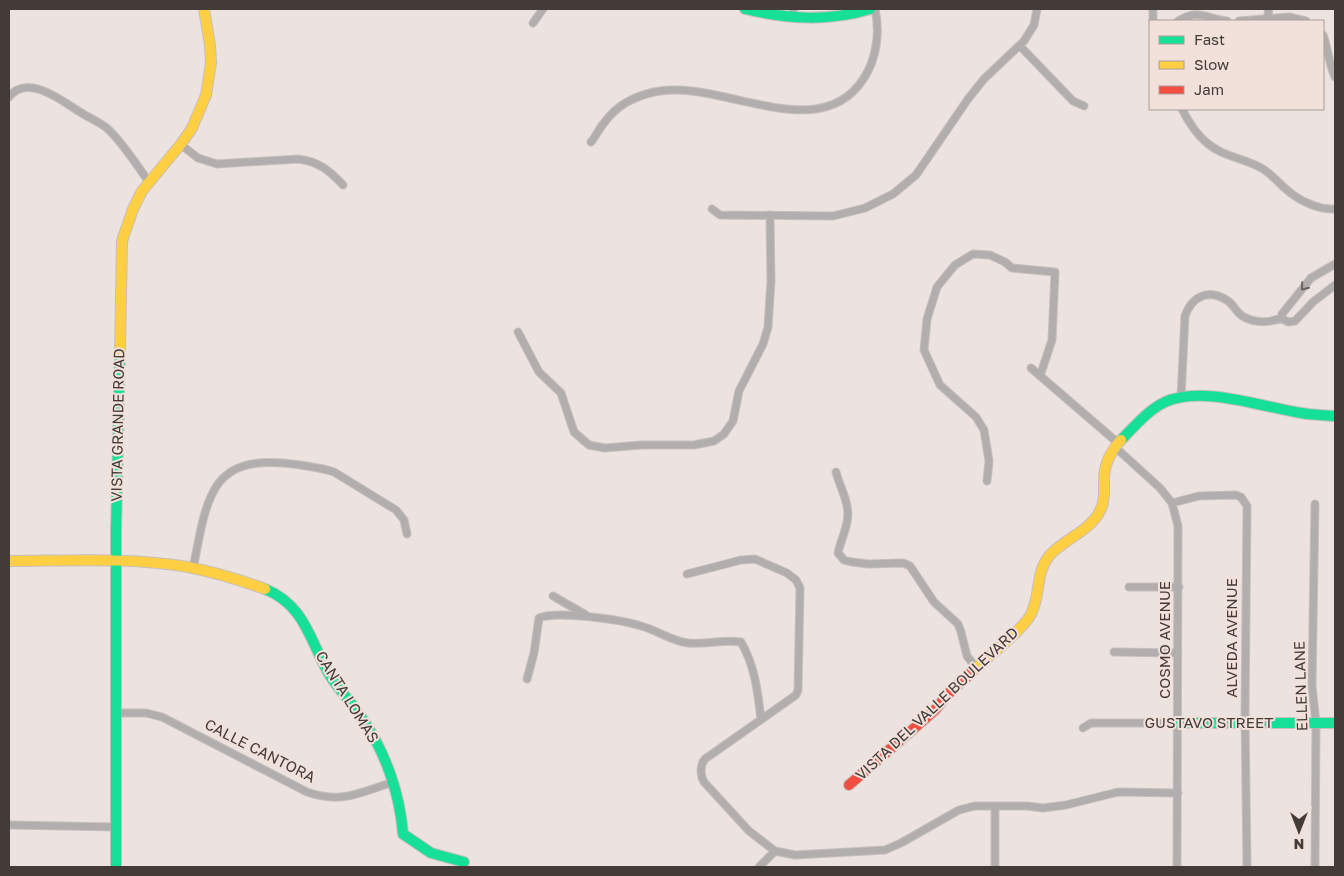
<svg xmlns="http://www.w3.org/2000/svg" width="1344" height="876" viewBox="0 0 1344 876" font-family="'Golos Text',sans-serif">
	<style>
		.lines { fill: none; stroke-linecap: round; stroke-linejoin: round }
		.street-casing { stroke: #c6bfbc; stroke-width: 9 }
		.fast-casing { stroke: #c6bfbc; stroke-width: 12 }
		.slow-casing { stroke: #c6bfbc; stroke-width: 12 }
		.jam-casing { stroke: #c6bfbc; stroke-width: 12 }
		.street { stroke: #b2aead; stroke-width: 7 }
		.fast { stroke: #16e098; stroke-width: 10 }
		.slow { stroke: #ffcf43; stroke-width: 10 }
		.jam { stroke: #f24e42; stroke-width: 10 }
		.oneway { stroke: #696361 }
		.labels { text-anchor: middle; stroke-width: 4; stroke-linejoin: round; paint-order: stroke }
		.street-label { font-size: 15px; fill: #423b38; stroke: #f2e0da }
	</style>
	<rect width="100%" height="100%" fill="#ece3e0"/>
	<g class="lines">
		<defs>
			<path id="street" d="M792,16L794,9
				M1267,19L1269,9
				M1153,21V9
				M1178,21C1200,8 1205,19 1227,21
				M1239,21L1289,17L1306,21
				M533,23L543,9
				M1323,35C1328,49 1329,64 1335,77
				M1020,46L1073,101L1084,106
				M9,97C28,73 62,101 80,112C89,118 102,123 109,130C125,146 136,164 149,182
				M1182,109C1188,121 1196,134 1207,143C1223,157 1245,158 1263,169C1274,176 1282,187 1292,194C1304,203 1321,210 1335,209
				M591,142C596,136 599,129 604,123C617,105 633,97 654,92C719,77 819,149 864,78C877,58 880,31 875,9
				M180,144L198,158L217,164L298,159C318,161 330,171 343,185
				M712,209L720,215L833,216L865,208L893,194L916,175L968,99L984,79L1024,41L1034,25L1037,9
				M1281,318L1282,314L1311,278L1335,264
				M1281,318L1288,322L1295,321L1313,302L1335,285
				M518,332L539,372L561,393L574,432L589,445L605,448L641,445H694L714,441L724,434L733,421L739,391L763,344L768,327L771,281L770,215
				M1031,368L1118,443
				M1181,397L1185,316C1192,296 1209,288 1228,301C1234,305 1237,314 1244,317C1255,323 1269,323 1281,318
				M1115,447L1160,488L1172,503L1178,526L1177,867
				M836,472C840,488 851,505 847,522C845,533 840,543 838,553L844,560L852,562L868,564L903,563L910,566L934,602L958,624L961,632L967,656L977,669
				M987,481L989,461L984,430L976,417L940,385L924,350L927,319L933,300L937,287L955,265L973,254L990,255L1005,262L1012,268L1055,272L1052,340L1040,376
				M1172,503L1199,496L1236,495L1241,497L1247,506L1245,716L1247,867
				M1315,504L1312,686L1316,723L1315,867
				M193,568C199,542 202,510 216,487C234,458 271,461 300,465C312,467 323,468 334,472L396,510L404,520L407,534
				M687,574L741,560L755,559L787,573L796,580L800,588L798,690L796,695L705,759C700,765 700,775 704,782L749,831L775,851
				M1129,587H1179
				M553,596L586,615
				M1114,652L1178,653
				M527,679L534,653L539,618C556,610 623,620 641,626C657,630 671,641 688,643C706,645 723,639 741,642C755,666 758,693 761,720
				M117,713H146L162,717L307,792C342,804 358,793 391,783
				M1083,728L1091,723H1179
				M9,825L117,827
				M775,851L795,855L885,850L901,843L959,810L975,806H1027L1043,808L1066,805L1118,792L1178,793
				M759,867L775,851
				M995,867V806"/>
			<path id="fast" d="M745,9C787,19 828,22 870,9
				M1121,440C1134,427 1148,410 1165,402C1202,385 1262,407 1301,413C1312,415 1324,415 1335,416
				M265,589C305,605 310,641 329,674C339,690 353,704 363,720C386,753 400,795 403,834L431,853L464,862
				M1179,723H1335
				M116,867V531L120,350"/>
			<path id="slow" d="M120,350L122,241L133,209L142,191L181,144L192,128L206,95L211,63L210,45L204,9
				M9,561C68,561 129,557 188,567C214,572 240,580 265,589
				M974,670C988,657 1024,629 1031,614C1041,595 1035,574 1049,556C1064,539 1090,531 1100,511C1105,501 1104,491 1104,480C1104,464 1110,452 1121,440"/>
			<path id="jam" d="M849,785L935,710L948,694L974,670"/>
		</defs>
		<use href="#street" class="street-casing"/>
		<use href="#fast" class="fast-casing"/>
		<use href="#slow" class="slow-casing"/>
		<use href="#jam" class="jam-casing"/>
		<use href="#street" class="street"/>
		<use href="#fast" class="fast"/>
		<use href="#slow" class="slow"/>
		<use href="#jam" class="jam"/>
	</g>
	<defs><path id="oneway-chevron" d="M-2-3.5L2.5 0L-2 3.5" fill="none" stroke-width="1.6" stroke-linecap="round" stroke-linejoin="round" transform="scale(1.25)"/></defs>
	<use class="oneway" href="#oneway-chevron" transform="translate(1304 287) rotate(129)"/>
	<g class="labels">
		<g class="street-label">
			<text transform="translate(118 425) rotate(-89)" y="5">VISTA GRANDE ROAD</text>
			<text transform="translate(1232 638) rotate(-90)" y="5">ALVEDA AVENUE</text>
			<text transform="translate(1165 640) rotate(-90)" y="5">COSMO AVENUE</text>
			<text transform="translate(1301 686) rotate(-92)" y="5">ELLEN LANE</text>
			<text transform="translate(347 697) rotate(58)" y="5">CANTA LOMAS</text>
			<text transform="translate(937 704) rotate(-43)" y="5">VISTA DEL VALLE BOULEVARD</text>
			<text x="1209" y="728">GUSTAVO STREET</text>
			<text transform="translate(260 751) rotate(27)" y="5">CALLE CANTORA</text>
		</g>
	</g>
	<rect width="1344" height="876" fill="none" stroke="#423b38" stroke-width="20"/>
	<rect x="1149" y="20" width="175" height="90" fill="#f2e0da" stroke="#ac9e99"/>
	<rect x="1159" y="36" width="25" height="8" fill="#16e098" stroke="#ac9e99"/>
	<text x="1194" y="45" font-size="15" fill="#423b38">Fast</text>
	<rect x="1159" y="61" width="25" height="8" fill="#ffcf43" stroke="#ac9e99"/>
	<text x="1194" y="70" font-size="15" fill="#423b38">Slow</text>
	<rect x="1159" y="86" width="25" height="8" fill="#f24e42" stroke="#ac9e99"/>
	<text x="1194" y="95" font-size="15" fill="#423b38">Jam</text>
	<g transform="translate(1299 831) rotate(180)" stroke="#f2e0da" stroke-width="4" paint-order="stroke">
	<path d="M0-4L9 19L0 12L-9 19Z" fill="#423b38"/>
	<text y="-8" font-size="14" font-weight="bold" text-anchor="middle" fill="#423b38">N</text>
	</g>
</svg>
